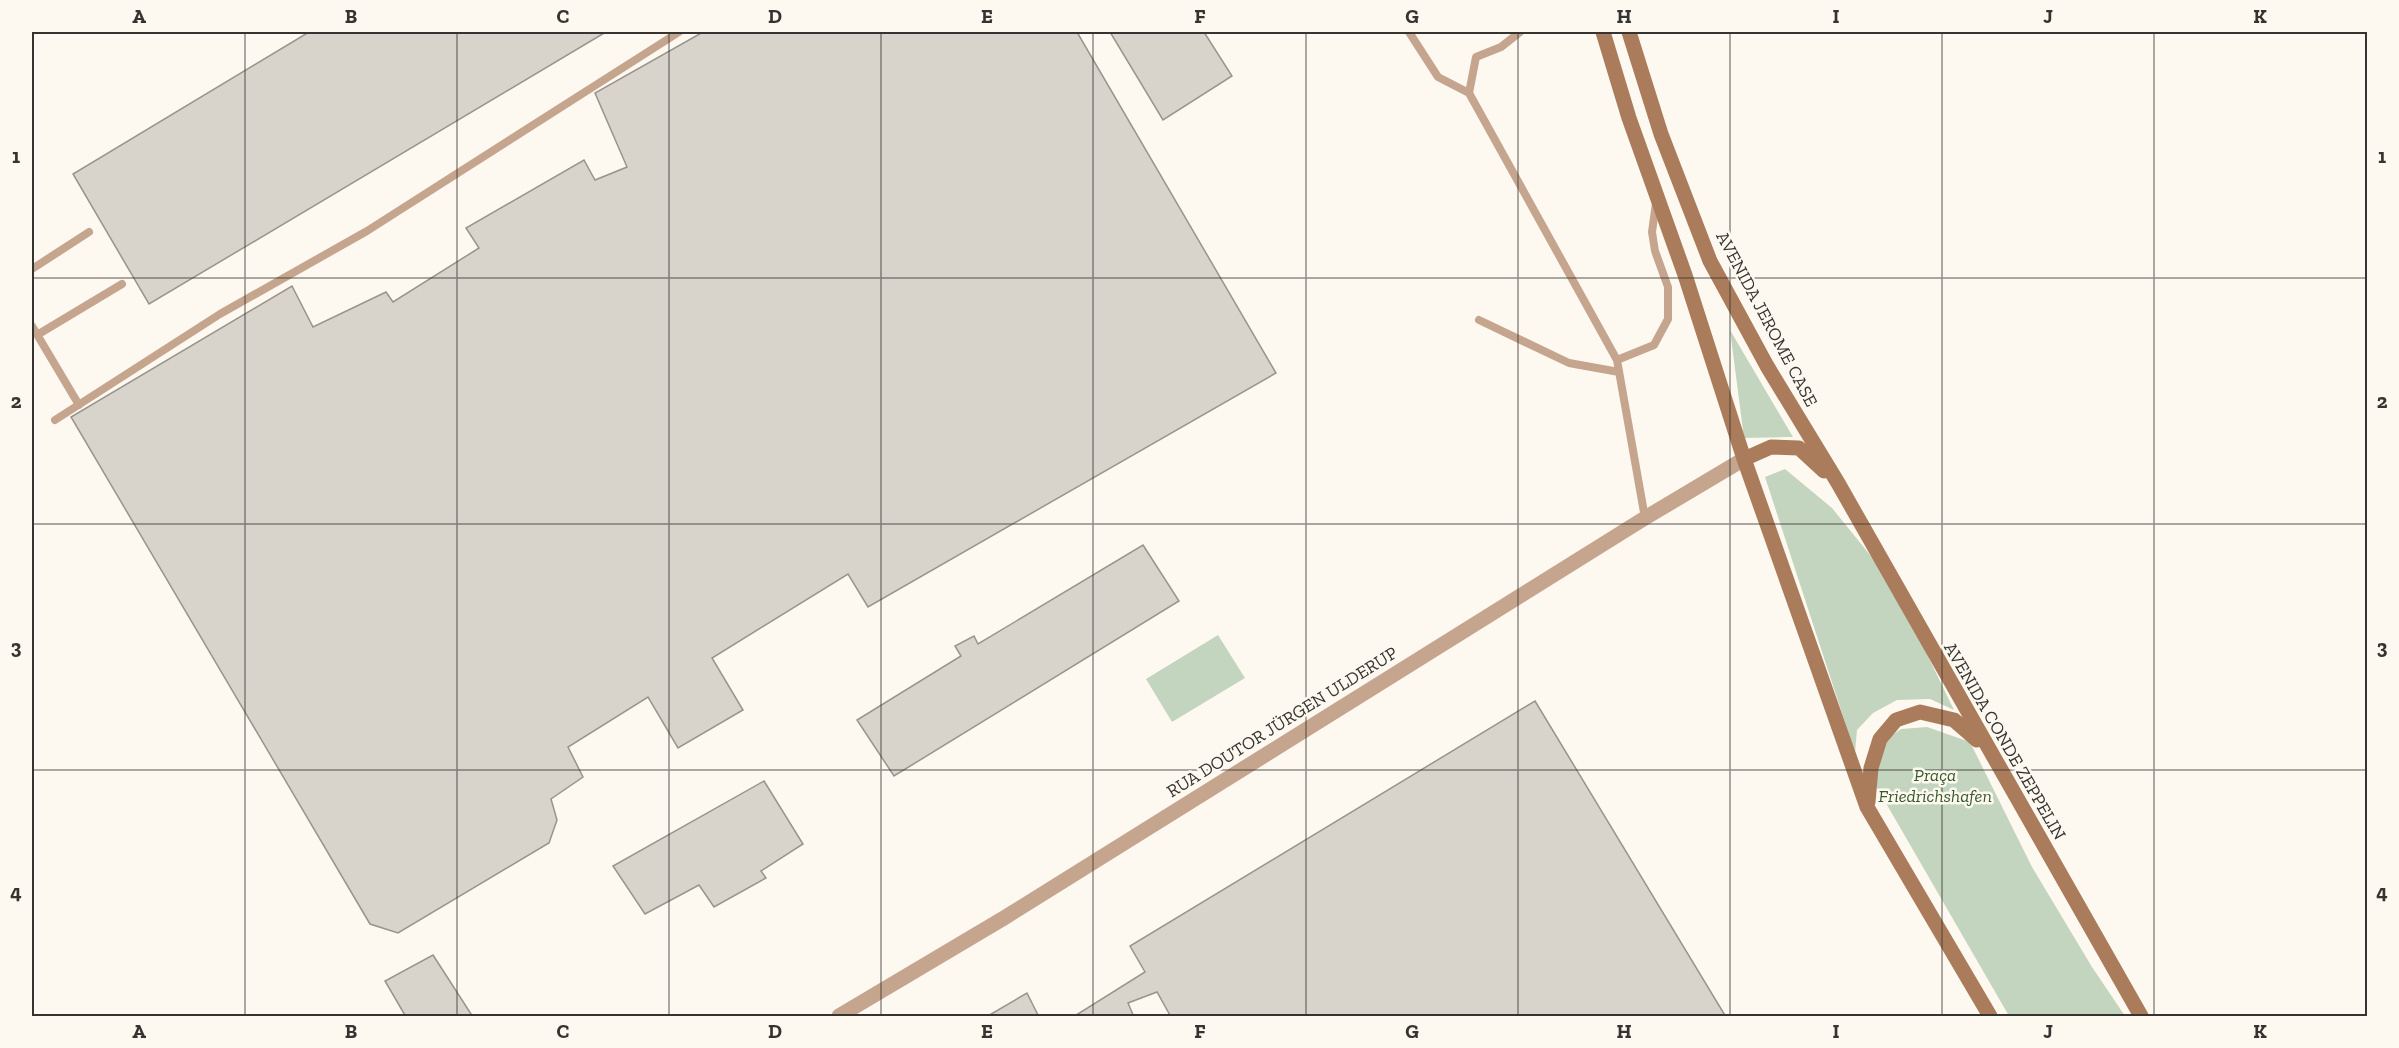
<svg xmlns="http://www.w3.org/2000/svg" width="2399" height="1048" viewBox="0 0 2399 1048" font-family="'Zilla Slab',serif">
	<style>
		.green { fill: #c4d5bf }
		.building { fill: #d8d3cb; stroke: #98948c; stroke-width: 1.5 }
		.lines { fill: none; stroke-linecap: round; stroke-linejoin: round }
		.lane { stroke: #c6a58f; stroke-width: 8 }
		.street { stroke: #c6a58f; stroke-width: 15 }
		.secondary { stroke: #aa7c5b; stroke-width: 15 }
		.grid { fill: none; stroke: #363430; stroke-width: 1.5; stroke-opacity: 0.55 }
		.labels { text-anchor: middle; stroke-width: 5; stroke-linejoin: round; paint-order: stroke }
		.street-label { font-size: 18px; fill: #363430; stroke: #fef9f0 }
		.park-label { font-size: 18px; font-style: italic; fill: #38592c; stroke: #fef9f0 }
		.neatline { fill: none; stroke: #363430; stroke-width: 2 }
		.grid-label { font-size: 20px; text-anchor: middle; font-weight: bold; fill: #363430 }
	</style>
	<rect width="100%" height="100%" fill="#fef9f0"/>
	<path class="green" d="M1730,330L1793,437L1744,438Z
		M1785,469L1832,508L1892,582L1954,710L1930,699L1897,700L1873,713L1857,730L1855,753L1765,477Z
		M1218,635L1245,678L1172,722L1146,679Z
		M1927,727L1970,742L2032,867L2092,967L2125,1016H2009L1872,779L1888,738L1901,729Z"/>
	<path class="building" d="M309,32H606L149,304L73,174Z
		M703,32H1077L1276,373L868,607L848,574L712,658L743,710L678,748L648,697L568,747L583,777L551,799L557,820L549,843L398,933L370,924L71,417L292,286L313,327L386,292L393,302L479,248L466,228L584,160L595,180L627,167L595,93Z
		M1110,32H1204L1232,76L1163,120Z
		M1143,545L1179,601L894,776L857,720L961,656L955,646L974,636L978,644Z
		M1535,701L1726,1017H1171L1157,992L1128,1003L1134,1017H1073L1145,972L1130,946Z
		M764,781L803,844L761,871L766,878L714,907L699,885L645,914L613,866Z
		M433,955L473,1017H406L385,981Z
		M1027,993L1039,1017H986Z"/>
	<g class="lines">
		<path class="lane" d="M1409,32L1438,77L1469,93L1617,360L1645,518
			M1469,93L1476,57L1501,47L1520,32
			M32,269L89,232
			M1479,320L1569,363L1619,372
			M32,326L79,405
			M37,335L122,284
			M1617,360L1654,345L1668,319V287L1655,251L1652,232L1656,203
			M55,420L220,314L367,231L679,32"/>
		<path class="street" d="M839,1016L1004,918L1645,518L1744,459"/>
		<path class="secondary" d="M1603,32L1629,118L1685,275L1744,459L1867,807L1990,1016
			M1629,32L1661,134L1710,261L1767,366L1838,483L2141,1016
			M1744,459L1771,447L1799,448L1824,471
			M1868,802L1871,768L1880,739L1896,720L1920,712L1954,720L1977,740"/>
	</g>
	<path class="grid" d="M245,32V1016M457,32V1016M669,32V1016M881,32V1016M1093,32V1016M1306,32V1016M1518,32V1016M1730,32V1016M1942,32V1016M2154,32V1016M32,278H2368M32,524H2368M32,770H2368"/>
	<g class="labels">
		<g class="street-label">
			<text transform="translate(1767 319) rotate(62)" y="6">AVENIDA JEROME CASE</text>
			<text transform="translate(1282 722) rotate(-32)" y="6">RUA DOUTOR JÜRGEN ULDERUP</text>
			<text transform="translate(2005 741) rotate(60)" y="6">AVENIDA CONDE ZEPPELIN</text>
		</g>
		<g class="park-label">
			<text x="1935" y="781">Praça<tspan x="1935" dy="21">Friedrichshafen</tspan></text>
		</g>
	</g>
	<rect width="2399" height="1048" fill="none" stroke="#fef9f0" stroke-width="66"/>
	<rect x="33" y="33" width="2333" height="982" class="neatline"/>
	<g class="grid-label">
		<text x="139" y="23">A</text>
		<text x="351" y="23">B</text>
		<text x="563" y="23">C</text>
		<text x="775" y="23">D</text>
		<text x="987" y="23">E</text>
		<text x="1200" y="23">F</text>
		<text x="1412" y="23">G</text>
		<text x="1624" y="23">H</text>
		<text x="1836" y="23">I</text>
		<text x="2048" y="23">J</text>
		<text x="2260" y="23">K</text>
		<text x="16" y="163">1</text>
		<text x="2382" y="163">1</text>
		<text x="16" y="408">2</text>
		<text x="2382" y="408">2</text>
		<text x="16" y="654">3</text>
		<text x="2382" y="654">3</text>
		<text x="16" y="899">4</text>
		<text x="2382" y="899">4</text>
		<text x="139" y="1038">A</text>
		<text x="351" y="1038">B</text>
		<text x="563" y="1038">C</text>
		<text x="775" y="1038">D</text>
		<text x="987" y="1038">E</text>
		<text x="1200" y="1038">F</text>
		<text x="1412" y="1038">G</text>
		<text x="1624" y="1038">H</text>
		<text x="1836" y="1038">I</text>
		<text x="2048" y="1038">J</text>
		<text x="2260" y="1038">K</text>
	</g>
</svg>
